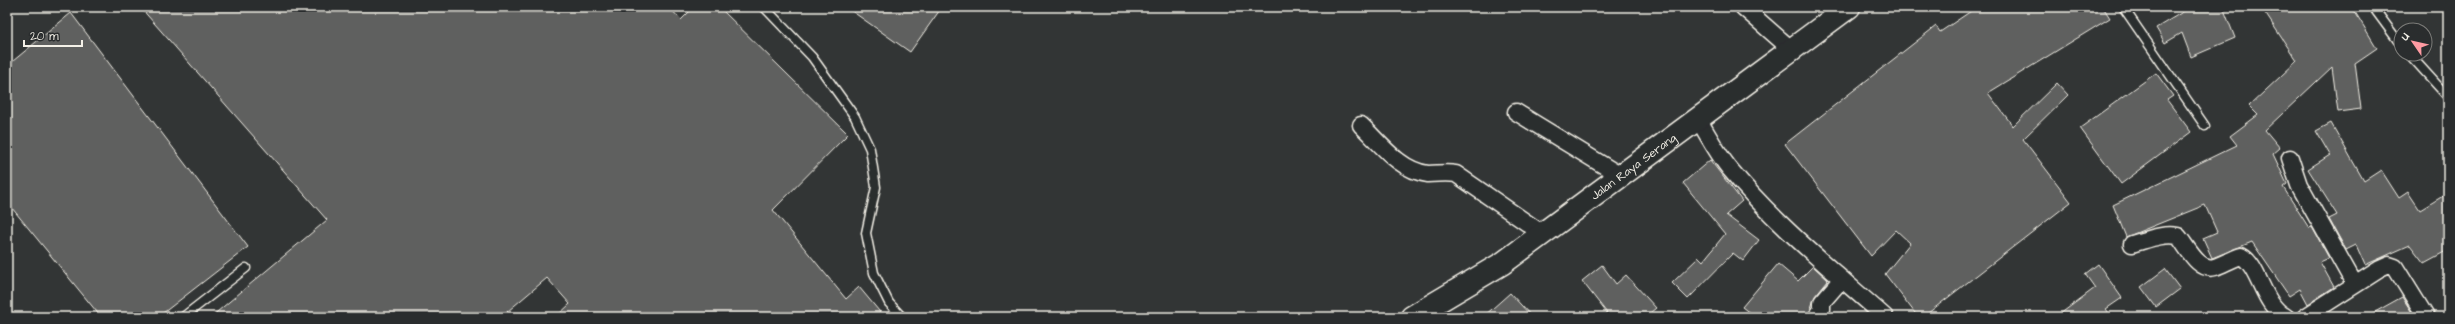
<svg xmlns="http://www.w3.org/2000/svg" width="2455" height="324" viewBox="0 0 2455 324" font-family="'Architects Daughter',sans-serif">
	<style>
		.building { fill: #5f605f; stroke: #f4f1e8 }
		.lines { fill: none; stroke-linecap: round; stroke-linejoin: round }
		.lane-casing { stroke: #f4f1e8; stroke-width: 11 }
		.street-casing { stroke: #f4f1e8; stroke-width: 19 }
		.highway-casing { stroke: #f4f1e8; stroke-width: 25 }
		.lane { stroke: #2a2d2e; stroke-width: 8 }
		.street { stroke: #2a2d2e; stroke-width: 16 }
		.highway { stroke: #2a2d2e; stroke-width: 22 }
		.labels { text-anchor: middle; stroke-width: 3.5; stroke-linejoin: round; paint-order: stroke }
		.street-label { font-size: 12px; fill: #f4f1e8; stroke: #2a2d2e }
	</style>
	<rect width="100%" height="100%" fill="#323535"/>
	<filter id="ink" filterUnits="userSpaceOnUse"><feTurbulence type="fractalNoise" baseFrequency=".025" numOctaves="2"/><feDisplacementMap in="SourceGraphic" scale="8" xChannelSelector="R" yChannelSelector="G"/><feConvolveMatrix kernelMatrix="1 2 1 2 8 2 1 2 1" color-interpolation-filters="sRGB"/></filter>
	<g filter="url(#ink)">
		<path class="building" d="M140,7H669L681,20L694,7H719L848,134L773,210L846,299L859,287L884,317H556L570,304L547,278L501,317H211L327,220Z
			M846,7H942L910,52Z
			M1977,7H2103L2110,18L1988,93L2013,126L2057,83L2068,95L2023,139L2071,202L1923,317H1918L1885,274L1910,243L1896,230L1871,256L1785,144L1936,26L1940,32Z
			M2191,7H2223L2235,38L2191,57L2182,33L2165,43L2156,28Z
			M2261,7H2352L2377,48L2355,63L2361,109L2338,112L2332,67L2265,130L2280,148L2273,154L2287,184L2283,187L2309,228L2312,227L2329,258L2320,262L2334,287L2308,304L2300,289L2289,296L2252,242L2212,258L2203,238L2217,232L2205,205L2126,237L2113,205L2237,145L2230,136L2258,115L2249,106L2297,61Z
			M71,13L248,247L158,317H101L7,202V66Z
			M2156,73L2173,96L2167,100L2191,132L2121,184L2080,128Z
			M2331,123L2364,181L2381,170L2399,198L2408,192L2420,210L2448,193V250L2424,263L2410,245L2365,265L2356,245L2346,250L2329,219L2337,215L2308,169L2330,155L2316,131Z
			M1710,160L1742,201L1726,215L1759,240L1743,261L1733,253L1688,299L1672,283L1699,257L1703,261L1725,234L1683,183Z
			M1778,264L1798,281L1813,266L1828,280L1815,296L1808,317H1755L1742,307Z
			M2098,264L2122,298L2106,309L2112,317H2056L2095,288L2085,274Z
			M1602,265L1616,284L1626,275L1656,308L1645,317H1610L1582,281Z
			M2165,269L2180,289L2156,307L2141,287Z
			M1510,293L1532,317H1483Z
			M2402,297L2415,317H2366Z"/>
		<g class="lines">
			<defs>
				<path id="lane" d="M764,7L812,57L855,117L870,149L876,187L866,233L874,273L889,303L902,317
					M2123,7L2205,126
					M2373,7L2401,45
					M2409,54L2448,97
					M183,317L246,268"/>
				<path id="street" d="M1743,7L1792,50
					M1516,112L1621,176
					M1698,119C1708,135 1717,153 1729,168C1775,224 1831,269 1885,317
					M1361,125C1380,143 1400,171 1428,174C1438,174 1446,172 1456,174L1543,234
					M2290,158L2299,185L2355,285
					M2132,244C2147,240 2162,233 2178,236C2187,246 2198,272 2215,267C2223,264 2232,259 2241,256C2260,266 2262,305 2286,317
					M1817,317L1822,309V302L1842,279
					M2305,317L2380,269L2389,265L2395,267L2426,317"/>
				<g id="highway">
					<path id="s1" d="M1412,317L1503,263L1849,7"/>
				</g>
			</defs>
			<use href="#lane" class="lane-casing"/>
			<use href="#street" class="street-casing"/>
			<use href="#highway" class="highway-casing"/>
			<use href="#lane" class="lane"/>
			<use href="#street" class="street"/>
			<use href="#highway" class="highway"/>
		</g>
	</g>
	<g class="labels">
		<g class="street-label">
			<text dy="4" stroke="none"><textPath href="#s1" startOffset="268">Jalan Raya Serang</textPath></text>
		</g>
	</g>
	<rect width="2455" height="324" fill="none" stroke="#2a2d2e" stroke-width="24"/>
	<rect x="12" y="12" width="2431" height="300" fill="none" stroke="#f4f1e8" stroke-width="1.5" filter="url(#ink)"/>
	<g transform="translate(2413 42) rotate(304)"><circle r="19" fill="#2a2d2e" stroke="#7b7b78"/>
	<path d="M0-3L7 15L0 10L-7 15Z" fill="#ff9aa2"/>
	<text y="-6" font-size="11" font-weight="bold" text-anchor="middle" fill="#f4f1e8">U</text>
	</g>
	<path d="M24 40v6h58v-6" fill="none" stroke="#f4f1e8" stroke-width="2"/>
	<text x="30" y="40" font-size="12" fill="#f4f1e8" stroke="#2a2d2e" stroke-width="3" paint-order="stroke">20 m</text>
</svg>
